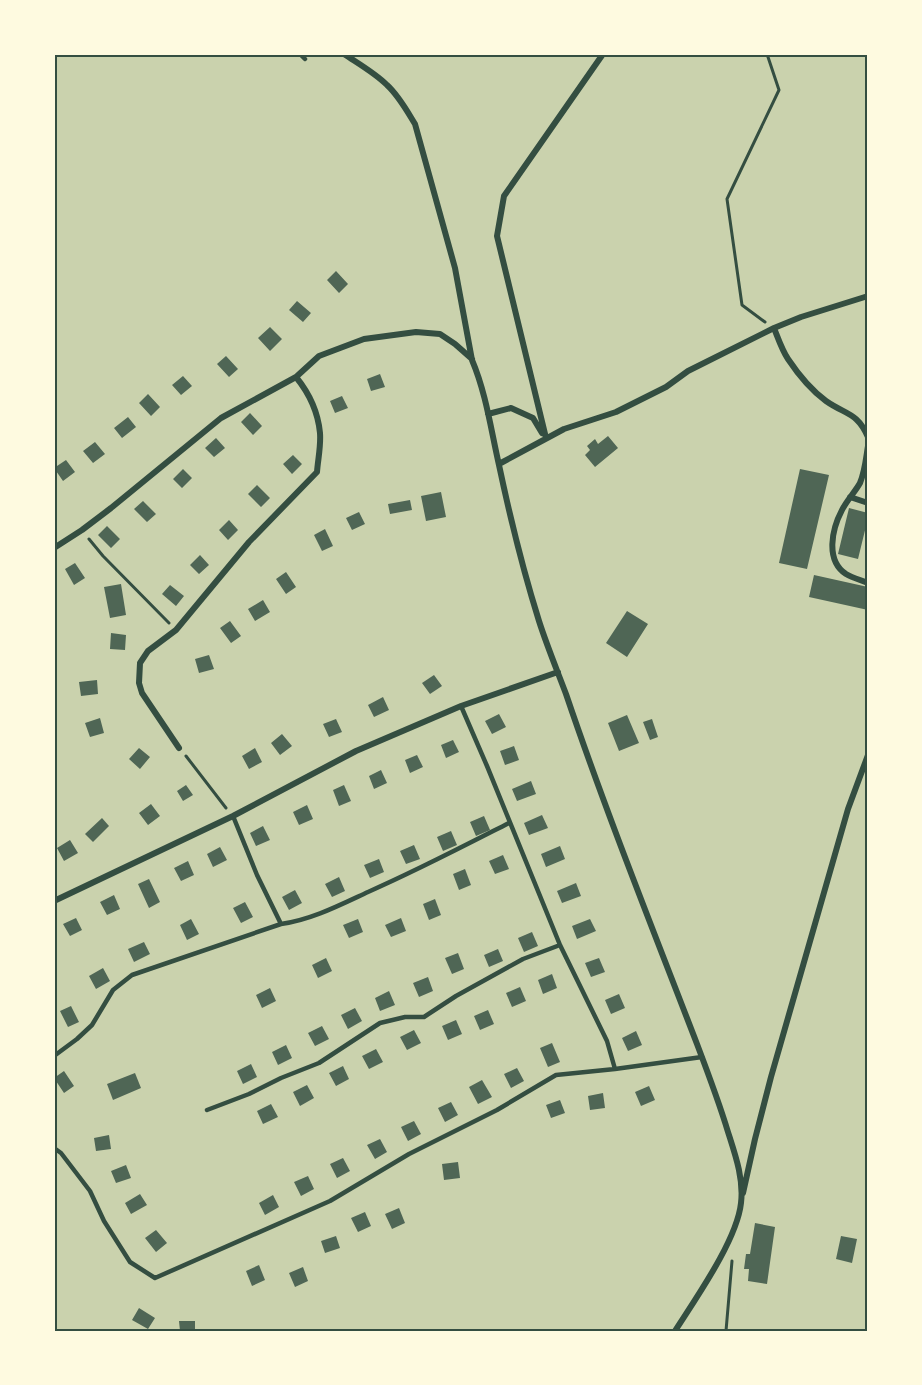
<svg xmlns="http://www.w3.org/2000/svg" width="922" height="1385" viewBox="0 0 922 1385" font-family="'Alegreya Sans',sans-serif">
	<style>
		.green { fill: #cad2ad }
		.building { fill: #4f6655 }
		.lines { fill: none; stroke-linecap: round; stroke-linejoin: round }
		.path { stroke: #344e41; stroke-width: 3 }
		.service { stroke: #344e41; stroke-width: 4.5 }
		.minor { stroke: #344e41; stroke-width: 6 }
		.neatline { fill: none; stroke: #344e41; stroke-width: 2 }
	</style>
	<rect width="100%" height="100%" fill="#e9edc9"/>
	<path class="green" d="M54,54H868V1331H54Z"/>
	<path class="building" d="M336,271L348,284L339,293L327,280Z
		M297,301L311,313L303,322L289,310Z
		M270,327L282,339L270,351L258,338Z
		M226,356L238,369L229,377L217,364Z
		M380,374L385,387L371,391L367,379Z
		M183,376L192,386L181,395L172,385Z
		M148,394L160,407L151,416L139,403Z
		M342,396L348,408L335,413L330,401Z
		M250,413L262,426L253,435L241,422Z
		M128,417L136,427L122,438L114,428Z
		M608,436L618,448L595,467L585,455L590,450L587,446L595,439L598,444Z
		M216,438L225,448L214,457L205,448Z
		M95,442L105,454L93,463L83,451Z
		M293,455L302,464L292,474L283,464Z
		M66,460L75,472L63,481L54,468Z
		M183,469L192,478L182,488L173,479Z
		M800,469L829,475L807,569L779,563Z
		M257,485L270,498L261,507L248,494Z
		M441,492L446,517L426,521L421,496Z
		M410,500L412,510L390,514L388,504Z
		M143,501L156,514L147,522L134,509Z
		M849,508L868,513V518L858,559L838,554Z
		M359,512L365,524L352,530L346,518Z
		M229,520L238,530L228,540L219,530Z
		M107,526L120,539L111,548L98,535Z
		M325,529L333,546L322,551L314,535Z
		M200,555L209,565L199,574L190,565Z
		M75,563L85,578L74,585L65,569Z
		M286,572L296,587L286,594L276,579Z
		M814,575L868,587V610L809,597Z
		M121,584L126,615L110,618L104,587Z
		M170,585L184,596L176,606L162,594Z
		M263,600L270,612L255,621L248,609Z
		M627,611L648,624L627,657L606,643Z
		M230,621L241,636L231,643L220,628Z
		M111,633L126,635L125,650L110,649Z
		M209,655L214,669L199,673L195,659Z
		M434,675L442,686L430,694L422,683Z
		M97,680L98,694L81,696L79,682Z
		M383,697L389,710L374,717L368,705Z
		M499,714L506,727L492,734L485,721Z
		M627,715L639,743L619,751L608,723Z
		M100,718L104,733L90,737L85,723Z
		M336,719L342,732L329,737L323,724Z
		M652,719L658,737L650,740L643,722Z
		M282,734L292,746L280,755L271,743Z
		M453,740L459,752L446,758L441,745Z
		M514,746L519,760L505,765L500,751Z
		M139,748L150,757L140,769L129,759Z
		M255,748L262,762L249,769L242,756Z
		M417,755L423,767L410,773L405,760Z
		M381,770L387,783L374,789L369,776Z
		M531,781L536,794L517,801L512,789Z
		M186,785L193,795L183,801L177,791Z
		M344,785L351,801L339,806L333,790Z
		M151,804L160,816L148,825L139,813Z
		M307,805L313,819L299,825L293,812Z
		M542,815L548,828L529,835L524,823Z
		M484,816L490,830L476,836L470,822Z
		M102,818L109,826L93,842L85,834Z
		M263,826L270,840L256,846L250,833Z
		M451,831L457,845L443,851L437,837Z
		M70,840L78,853L64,861L57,848Z
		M414,845L420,859L406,864L400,851Z
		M560,846L565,859L546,867L541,854Z
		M220,847L227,860L213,867L207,854Z
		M503,855L509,869L495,874L489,861Z
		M379,859L384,872L370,878L364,865Z
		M188,861L194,875L181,881L174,868Z
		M465,869L471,885L459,890L453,874Z
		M339,877L345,891L332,897L325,884Z
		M149,879L160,902L149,908L138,884Z
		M576,883L581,896L562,903L557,891Z
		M295,890L302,903L289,910L282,897Z
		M114,895L120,909L107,915L100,902Z
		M435,899L441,915L429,920L423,904Z
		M245,902L253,917L241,923L233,908Z
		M76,918L82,930L70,936L63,924Z
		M401,918L406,931L391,937L385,925Z
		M191,919L199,934L187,940L180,925Z
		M358,919L363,932L349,938L343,925Z
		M590,919L596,931L577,939L572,926Z
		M532,932L538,946L524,952L518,938Z
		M144,942L150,954L134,962L128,949Z
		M498,949L503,961L489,967L484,955Z
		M458,953L464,969L452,974L445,958Z
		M326,958L332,971L318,978L312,965Z
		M599,958L605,972L591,977L585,963Z
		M103,968L110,981L96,989L89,976Z
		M552,974L557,988L543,994L538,980Z
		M428,977L433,991L419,997L413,983Z
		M520,987L526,1001L512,1007L506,993Z
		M270,988L276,1001L262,1008L256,995Z
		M389,991L395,1005L380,1011L375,998Z
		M619,994L625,1008L611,1014L605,1000Z
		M71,1006L79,1022L68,1027L60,1011Z
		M355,1008L362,1021L348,1029L341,1015Z
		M488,1010L494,1024L480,1030L474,1016Z
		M456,1020L462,1034L448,1040L442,1026Z
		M322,1026L329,1039L315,1046L308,1033Z
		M414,1030L421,1043L407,1050L400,1037Z
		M636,1031L642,1045L628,1051L622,1038Z
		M552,1043L560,1062L548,1067L540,1048Z
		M286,1045L292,1058L278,1065L272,1052Z
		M376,1049L383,1062L369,1069L362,1056Z
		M251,1064L257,1077L243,1084L237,1071Z
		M343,1066L349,1079L336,1086L329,1073Z
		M517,1068L524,1081L511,1088L504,1074Z
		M64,1071L74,1086L64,1093L54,1078Z
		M135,1073L141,1088L113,1100L107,1084Z
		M482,1080L492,1097L478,1104L469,1087Z
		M307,1085L314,1098L300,1106L293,1092Z
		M649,1086L655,1100L641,1106L635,1092Z
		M603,1093L605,1108L590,1110L588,1096Z
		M560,1100L565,1113L551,1118L546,1105Z
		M451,1102L458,1115L445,1122L438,1108Z
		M271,1104L278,1117L263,1124L257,1111Z
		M414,1121L421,1134L408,1141L401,1127Z
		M109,1135L111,1149L96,1151L94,1138Z
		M380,1139L387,1152L375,1159L367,1145Z
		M343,1158L350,1171L337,1178L330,1164Z
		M458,1162L460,1178L444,1180L442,1164Z
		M126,1165L131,1178L116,1183L111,1171Z
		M308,1176L314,1189L301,1196L294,1182Z
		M140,1194L147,1205L131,1214L125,1203Z
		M273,1195L279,1207L265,1215L259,1203Z
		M399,1208L405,1223L392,1229L385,1214Z
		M365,1212L371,1226L358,1232L351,1218Z
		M755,1223L775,1227L767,1284L748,1281L749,1269H744L746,1254H750Z
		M156,1230L167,1243L156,1252L145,1238Z
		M336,1236L340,1248L325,1253L321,1241Z
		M841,1236L857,1239L852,1263L836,1259Z
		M259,1265L265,1280L252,1286L246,1271Z
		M303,1267L308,1281L295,1287L289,1273Z
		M139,1308L155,1318L148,1329L132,1320Z
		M179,1321H195V1331H180Z"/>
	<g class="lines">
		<path class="path" d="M765,322L742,305L727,199L779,90L767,54
			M89,539L103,556L169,623
			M186,756L226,808
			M726,1331L732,1261"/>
		<path class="service" d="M300,54L305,59
			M461,706L487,766L560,945L607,1041L615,1069
			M233,816L257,875L281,924
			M54,1056L77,1039L92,1025L113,990L132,975L281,924C311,920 340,905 368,892C416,871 462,847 509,823
			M207,1110L249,1094L281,1078L319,1063L380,1023L405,1017H424L456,996L523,959L560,945
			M54,1148L61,1153L90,1191L104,1221L130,1262L155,1278L330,1201L409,1154L497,1110L556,1075L615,1069L702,1057"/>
		<path class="minor" d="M344,54C359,64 375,73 387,85C399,96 407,111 415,124L455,268L472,360C486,393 491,430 499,465C510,517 523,570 539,621C547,646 557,670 566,694C606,812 652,927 697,1044C708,1073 719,1102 728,1132C735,1154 744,1179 741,1203C737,1240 696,1298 675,1331
			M774,328C778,338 782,350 788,359C798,374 811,390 826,401C846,415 857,412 868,437
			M488,414L511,408L533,418L542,433
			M546,438L497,236L504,196L603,54
			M868,446C866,458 865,471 860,483C855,492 847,500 842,510C832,529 825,560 846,574C853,578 861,580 868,583
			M499,464L564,429L616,412L666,387L688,371L774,328L801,317L868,296
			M850,497L868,503
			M54,548L82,530L111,508L221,418L296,377L319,356L364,339L416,332L440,334L455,344L472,359
			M179,748L142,693L139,683L140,663L148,651L176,630L249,542L317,472C318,459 321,446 320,433C318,412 309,393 296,377
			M54,901L233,816L356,751L461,706L558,672
			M743,1193L755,1139L771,1077L848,809L868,755"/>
	</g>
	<rect width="922" height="1385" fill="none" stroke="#fefae0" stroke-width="111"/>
	<rect x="56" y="56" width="810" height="1274" class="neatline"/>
</svg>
